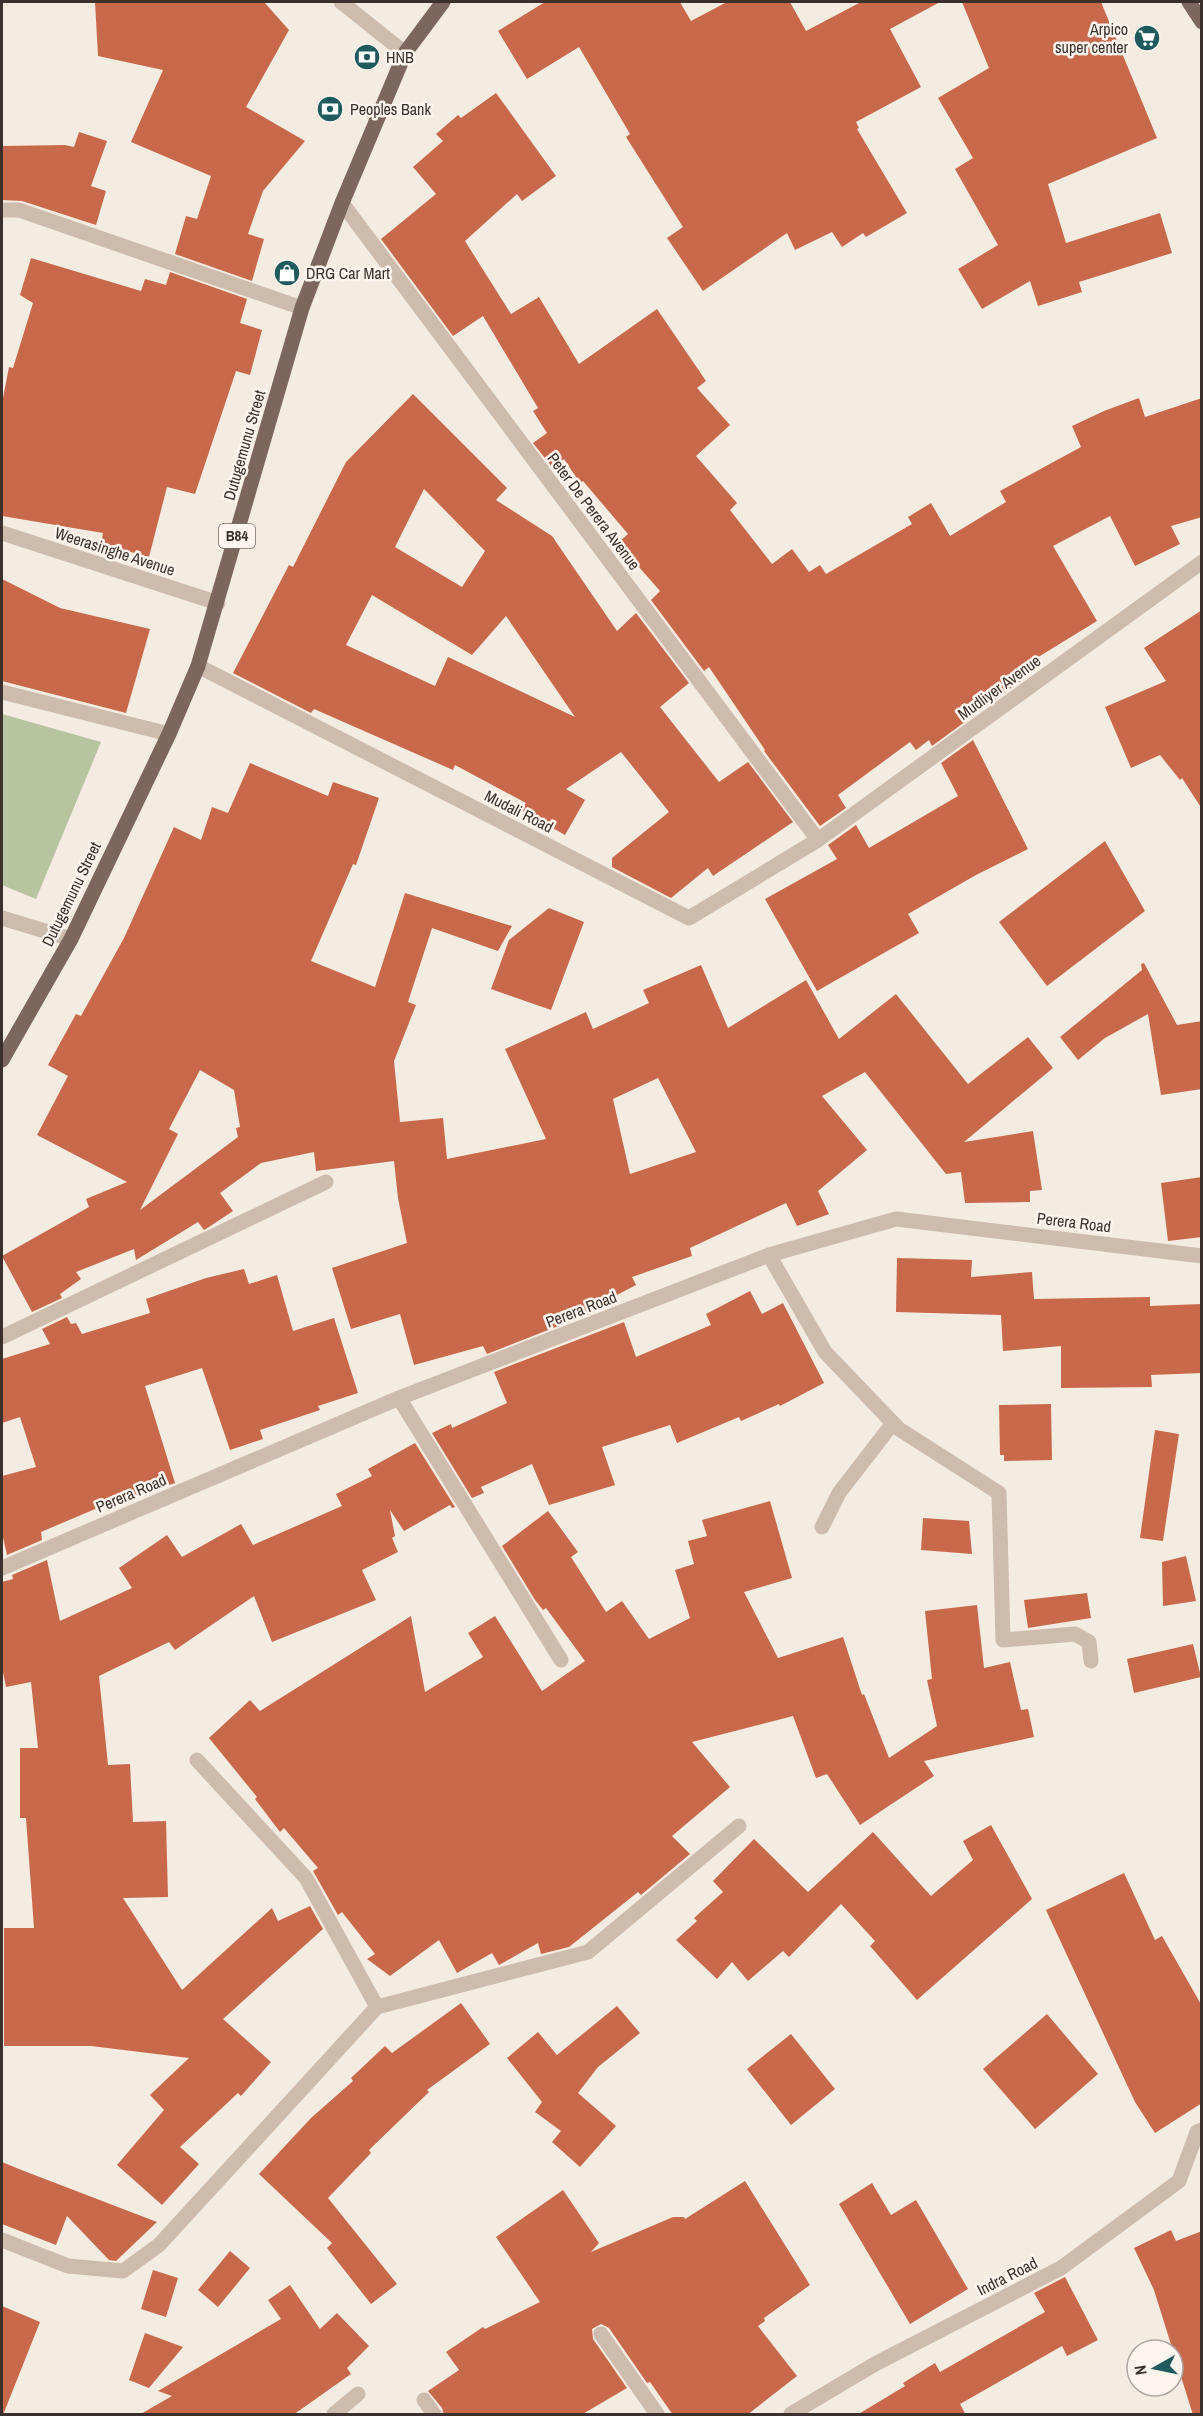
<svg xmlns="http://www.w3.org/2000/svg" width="1203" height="2416" viewBox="0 0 1203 2416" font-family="'Archivo Narrow',sans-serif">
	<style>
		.green { fill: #b8c4a0 }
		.building { fill: #c8694b; fill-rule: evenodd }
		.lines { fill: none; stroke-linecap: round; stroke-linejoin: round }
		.minor { stroke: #cdbbac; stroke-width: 15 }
		.tertiary { stroke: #cdbbac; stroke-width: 15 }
		.primary { stroke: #7d675c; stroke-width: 15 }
		.labels { text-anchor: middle; stroke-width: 5; stroke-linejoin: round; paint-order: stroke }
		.shield { fill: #fbf5ee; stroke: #756b66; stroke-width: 1.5 }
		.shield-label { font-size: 15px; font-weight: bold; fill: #3b302b }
		.poi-label { font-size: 16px; fill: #3b302b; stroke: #fbf5ee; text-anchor: start }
		.street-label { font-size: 16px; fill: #3b302b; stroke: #fbf5ee }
	</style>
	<rect width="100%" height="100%" fill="#f4ebe1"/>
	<path class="green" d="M2,714L101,742L36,899L2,885Z"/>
	<path class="building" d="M95,2H264L289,30L246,107L305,141L263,191L248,234L264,239L252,281L175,254L186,216L197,219L211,176L131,142L163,70L98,56Z
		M545,2H680L691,21L727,2H790L806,31L861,2H940L890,29L921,87L856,122L859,128L857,129L907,213L866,237L863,233L842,247L832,232L795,250L787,233L703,291L667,238L683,227L626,137L630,134L579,47L527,79L498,31Z
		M962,2H1101L1157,138L1048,184L1066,243L1160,213L1172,253L1079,282L1082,292L1038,306L1030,281L982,309L958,269L998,245L955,169L973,158L938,98L989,68Z
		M496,93L556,176L522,201L517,194L465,241L511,314L539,297L579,364L657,309L706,381L697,388L730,425L696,456L737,503L730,510L772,564L792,549L809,572L820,565L826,574L912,524L908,517L931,503L950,536L1006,502L1000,491L1081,447L1072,426L1104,411L1139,398L1145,417L1202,398V517L1171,526L1180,544L1135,566L1110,516L1053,546L1097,621L1035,659L1040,667L932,746L929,740L916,750L910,742L838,795L846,808L820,826L764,751L765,750L709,667L704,671L651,600L660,591L618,543L628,534L583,481L580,483L564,459L552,467L533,443L547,433L533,411L538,408L483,316L453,336L381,239L436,194L413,167L443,141L436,134L458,115L461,118Z
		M79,132L107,141L91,186L106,191L96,225L22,201L2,200V146L65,145L74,147Z
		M31,258L141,291L145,279L166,285L170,272L247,299L240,323L262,330L250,375L236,371L195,494L167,487L149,557L101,544L103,533L2,516V403L9,367L13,368L33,303L20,295Z
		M413,394L507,488L496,500L552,536L617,631L636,613L689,683L660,707L719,782L748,762L793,822L713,876L708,868L671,898L612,867V858L669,812L621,752L566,789L585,800L565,835L521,810L526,803L455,765L453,770L314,709L311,713L233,673L289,565L293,567L346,462ZM424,489L485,551L462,587L395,547ZM372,595L472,655L506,616L575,717L448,657L435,686L346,645Z
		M2,579L60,608L150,629L126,713L2,681Z
		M1202,610V809L1182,778L1180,780L1160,755L1131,768L1105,707L1166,681L1144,648Z
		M973,740L1028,849L976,875L908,914L919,933L817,991L765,899L837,859L828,845L856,825L869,848L958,796L941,763Z
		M250,763L328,796L333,782L379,798L356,865L353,864L311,961L375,987L405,893L512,926L498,951L432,928L408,1002L416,1005L394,1061L400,1122L443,1118L447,1159L546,1139L505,1049L586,1012L593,1029L649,1003L643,990L701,965L728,1028L806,980L839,1039L896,994L968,1084L1028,1037L1053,1068L964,1142L1033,1131L1042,1190L1030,1191V1202L965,1203L961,1172L946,1174L865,1072L822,1096L867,1150L818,1191L829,1214L797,1226L786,1203L690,1248L692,1256L632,1277L636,1285L615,1296L617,1303L487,1354L483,1346L414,1365L400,1314L351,1329L332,1268L407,1243L398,1198L394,1161L316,1171L314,1152L261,1163L220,1193L233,1211L209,1227L204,1230L198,1222L136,1260L134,1249L76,1272L81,1279L60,1294L62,1298L32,1312L2,1256L89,1207L86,1199L127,1182L37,1135L68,1076L48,1065L76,1014L81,1016L124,938L174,827L201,840L212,807L228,813ZM200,1070L234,1090L240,1127L236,1128L238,1137L140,1210L178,1134L169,1129ZM658,1078L696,1152L630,1174L613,1099Z
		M1105,841L1145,911L1047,986L999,922Z
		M549,908L584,922L551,1010L491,989L509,940Z
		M1144,963L1177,1025L1202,1021V1089L1161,1095L1148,1014L1105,1038L1078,1060L1060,1037L1142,970L1141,964Z
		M1202,1177V1237L1168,1241L1161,1183Z
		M897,1258L972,1260L971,1277L1032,1272L1034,1299L1150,1297V1306L1202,1304V1373L1151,1375L1152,1387L1061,1388V1346L1003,1351L1001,1315L896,1312Z
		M244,1269L249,1284L277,1275L293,1331L334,1318L358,1393L318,1406L320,1410L260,1430L263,1439L230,1450L202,1368L145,1386L175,1483L115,1504L114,1501L41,1532L42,1540L7,1555L2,1533V1476L36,1467L20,1417L2,1423V1359L50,1344L42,1329L67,1317L71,1324L76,1323L82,1334L150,1313L146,1299L206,1278Z
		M750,1291L762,1314L783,1303L824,1383L780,1406L779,1404L741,1421L739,1417L677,1443L670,1425L602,1447L615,1485L549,1505L532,1464L481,1487L484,1493L472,1498L432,1433L451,1424L452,1428L507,1403L494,1372L624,1322L636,1357L711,1325L706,1314Z
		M1051,1404L1052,1460L1004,1461V1455H1000L999,1405Z
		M1155,1430L1179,1434L1163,1541L1140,1538Z
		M415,1443L455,1507L452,1508L450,1505L404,1531L390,1510L395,1536L392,1538L398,1552L362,1570L376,1600L272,1642L254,1596L175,1650L169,1642L99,1676L108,1765L130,1764L133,1822L166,1821L168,1897L123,1898L182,1990L272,1908L278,1921L310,1906L323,1929L223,2019L271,2062L241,2096L238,2093L180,2147L199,2164L162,2205L117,2165L164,2110L150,2095L189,2058L91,2046H4V1928H34L26,1818H20V1748H38L31,1682L6,1687L2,1667V1582L13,1579L12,1575L47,1560L60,1621L132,1588L119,1568L167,1535L182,1557L241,1524L253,1545L342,1506L336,1494L372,1476L368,1469Z
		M770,1501L792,1578L744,1592L778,1658L843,1637L862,1695L864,1694L889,1758L937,1726L927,1680L932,1679L925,1611L977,1605L984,1668L1010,1662L1021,1710L1028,1709L1034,1737L924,1761L934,1776L860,1825L827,1774L816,1778L793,1716L692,1742L730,1787L672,1836L690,1854L641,1895L638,1892L569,1947L541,1954L538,1943L499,1965L492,1953L457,1973L439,1940L390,1976L367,1959L375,1954L342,1912L338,1915L313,1871L318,1868L284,1828L280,1832L255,1799L257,1797L209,1738L250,1700L260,1711L411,1616L425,1692L483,1657L468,1633L495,1616L542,1691L585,1661L546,1608L543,1610L535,1600L502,1546L548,1511L578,1552L571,1557L606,1612L622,1601L649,1639L690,1618L675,1570L694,1564L688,1541L707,1536L702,1520Z
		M923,1518L969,1521L972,1554L921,1550Z
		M1186,1556L1196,1601L1163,1606L1162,1562Z
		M1087,1593L1091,1618L1028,1628L1024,1600Z
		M1193,1644L1201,1677L1134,1693L1127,1659Z
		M991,1825L1032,1899L917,2000L870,1946L875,1941L841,1904L789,1957L783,1951L748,1981L732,1962L717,1979L676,1940L697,1921L694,1918L723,1892L713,1881L754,1839L808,1892L873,1832L931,1896L973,1860L963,1841Z
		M1124,1873L1155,1940L1162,1936L1202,2006V2103L1155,2133L1135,2102L1046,1910Z
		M461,2003L490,2044L427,2090L429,2092L369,2150L371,2153L328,2198L397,2284L371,2304L327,2248L332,2243L259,2174L311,2118L353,2081L351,2078L385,2046L392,2053Z
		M617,2006L640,2033L598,2067L578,2093L616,2126L580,2167L552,2142L561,2131L535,2112L542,2102L507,2058L538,2032L557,2055Z
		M1047,2014L1098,2074L1035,2129L983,2069Z
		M791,2034L835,2089L791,2125L747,2069Z
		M2,2162L24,2171L157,2222L116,2261L109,2260L67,2216L56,2245L2,2224Z
		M745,2181L810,2285L764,2318L765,2321L758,2326L797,2376L747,2415H673L650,2382L647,2383L609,2328L601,2324L592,2329L593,2339L627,2388L581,2415H444L442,2408L428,2391L459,2370L446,2352L483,2327L485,2329L540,2302L496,2237L563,2190L599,2243L591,2252L673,2217H684L685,2219Z
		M872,2183L891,2215L916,2200L968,2289L910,2324L839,2204Z
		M1171,2230L1176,2241L1202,2231V2415H1193L1154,2290L1134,2248Z
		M230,2251L250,2268L218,2307L198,2290Z
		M153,2270L178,2278L166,2317L141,2309Z
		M1065,2277L1098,2340L1067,2356L1062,2346L960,2404L966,2415H857L905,2386L903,2383L935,2363L940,2372L1045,2312L1034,2293Z
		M290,2285L320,2329L337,2313L369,2346L347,2368L351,2374L293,2415H139L172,2396L158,2391L281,2319L268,2300Z
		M2,2306L40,2322L3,2415H2Z
		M145,2333L183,2347L149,2388L129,2380Z"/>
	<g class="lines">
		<path class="minor" d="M341,2L405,53
			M342,203L818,840
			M2,210H19L302,308
			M2,533L218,603
			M198,666L689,918L818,840L1202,562
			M2,692L169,734
			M2,918L71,939
			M769,1255L825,1352L893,1423L899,1429L999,1493L1003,1640L1075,1634L1089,1642L1091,1661
			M2,1337L326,1182
			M399,1398L561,1660
			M822,1527L839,1493L893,1423
			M2,1568L399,1398L769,1255L896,1219L1202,1256
			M197,1760L306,1878L377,2007
			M2,2240L68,2266L123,2271L159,2245L377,2007L588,1952L739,1826
			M601,2334L657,2414
			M424,2400L434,2414
			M334,2414L358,2394"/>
		<path class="tertiary" d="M791,2414L875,2364L1061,2268L1179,2181L1197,2132L1202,2130"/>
		<path class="primary" d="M1189,2L1202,22
			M2,1060L71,939L169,734L198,666L302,308L342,203L405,53L443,2"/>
	</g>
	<defs>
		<symbol id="supermarket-disc" viewBox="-11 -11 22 22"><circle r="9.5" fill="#1f5a5e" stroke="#fbf5ee"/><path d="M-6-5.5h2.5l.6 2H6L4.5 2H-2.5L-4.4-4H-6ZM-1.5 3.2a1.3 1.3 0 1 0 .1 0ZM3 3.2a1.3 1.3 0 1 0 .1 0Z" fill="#fff"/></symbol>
		<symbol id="bank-disc" viewBox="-11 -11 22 22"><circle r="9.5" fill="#1f5a5e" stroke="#fbf5ee"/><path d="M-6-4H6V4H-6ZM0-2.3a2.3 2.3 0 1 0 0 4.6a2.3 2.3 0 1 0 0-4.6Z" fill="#fff"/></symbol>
		<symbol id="shop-disc" viewBox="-11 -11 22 22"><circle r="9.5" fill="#1f5a5e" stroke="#fbf5ee"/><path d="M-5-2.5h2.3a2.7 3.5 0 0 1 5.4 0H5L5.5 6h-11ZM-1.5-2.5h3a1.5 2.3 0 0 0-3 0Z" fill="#fff"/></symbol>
	</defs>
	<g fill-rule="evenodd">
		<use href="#supermarket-disc" x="1132" y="23" width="30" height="30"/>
		<use href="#bank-disc" x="352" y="42" width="30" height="30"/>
		<use href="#bank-disc" x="315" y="94" width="30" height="30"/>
		<use href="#shop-disc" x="272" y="258" width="30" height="30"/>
	</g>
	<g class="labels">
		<rect class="shield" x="219" y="524" width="36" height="24" rx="4.5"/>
		<g class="shield-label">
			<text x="237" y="541">B84</text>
		</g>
		<g class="poi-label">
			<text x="1128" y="35" text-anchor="end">Arpico<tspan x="1128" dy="18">super center</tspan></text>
			<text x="386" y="63">HNB</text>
			<text x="350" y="115">Peoples Bank</text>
			<text x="306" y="279">DRG Car Mart</text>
		</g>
		<g class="street-label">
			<text transform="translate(244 445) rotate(-74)" y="6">Dutugemunu Street</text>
			<text transform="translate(594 511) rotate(53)" y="6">Peter De Perera Avenue</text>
			<text transform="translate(115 551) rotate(18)" y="6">Weerasinghe Avenue</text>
			<text transform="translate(999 687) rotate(-36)" y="6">Mudliyer Avenue</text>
			<text transform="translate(519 811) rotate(27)" y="6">Mudali Road</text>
			<text transform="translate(71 894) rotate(-64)" y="6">Dutugemunu Street</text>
			<text transform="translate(1074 1222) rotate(7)" y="6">Perera Road</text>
			<text transform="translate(581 1309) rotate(-21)" y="6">Perera Road</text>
			<text transform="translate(131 1493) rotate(-23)" y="6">Perera Road</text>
			<text transform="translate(1007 2276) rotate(-27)" y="6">Indra Road</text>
		</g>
	</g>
	<rect width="1203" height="2416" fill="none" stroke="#3b302b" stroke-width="6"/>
	<g transform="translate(1155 2368) rotate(261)"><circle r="28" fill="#fbf5ee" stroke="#aea6a0" stroke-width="1.5"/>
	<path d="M0-4.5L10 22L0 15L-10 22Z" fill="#1f5a5e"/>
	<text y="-9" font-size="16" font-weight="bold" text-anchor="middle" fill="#3b302b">N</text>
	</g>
</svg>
